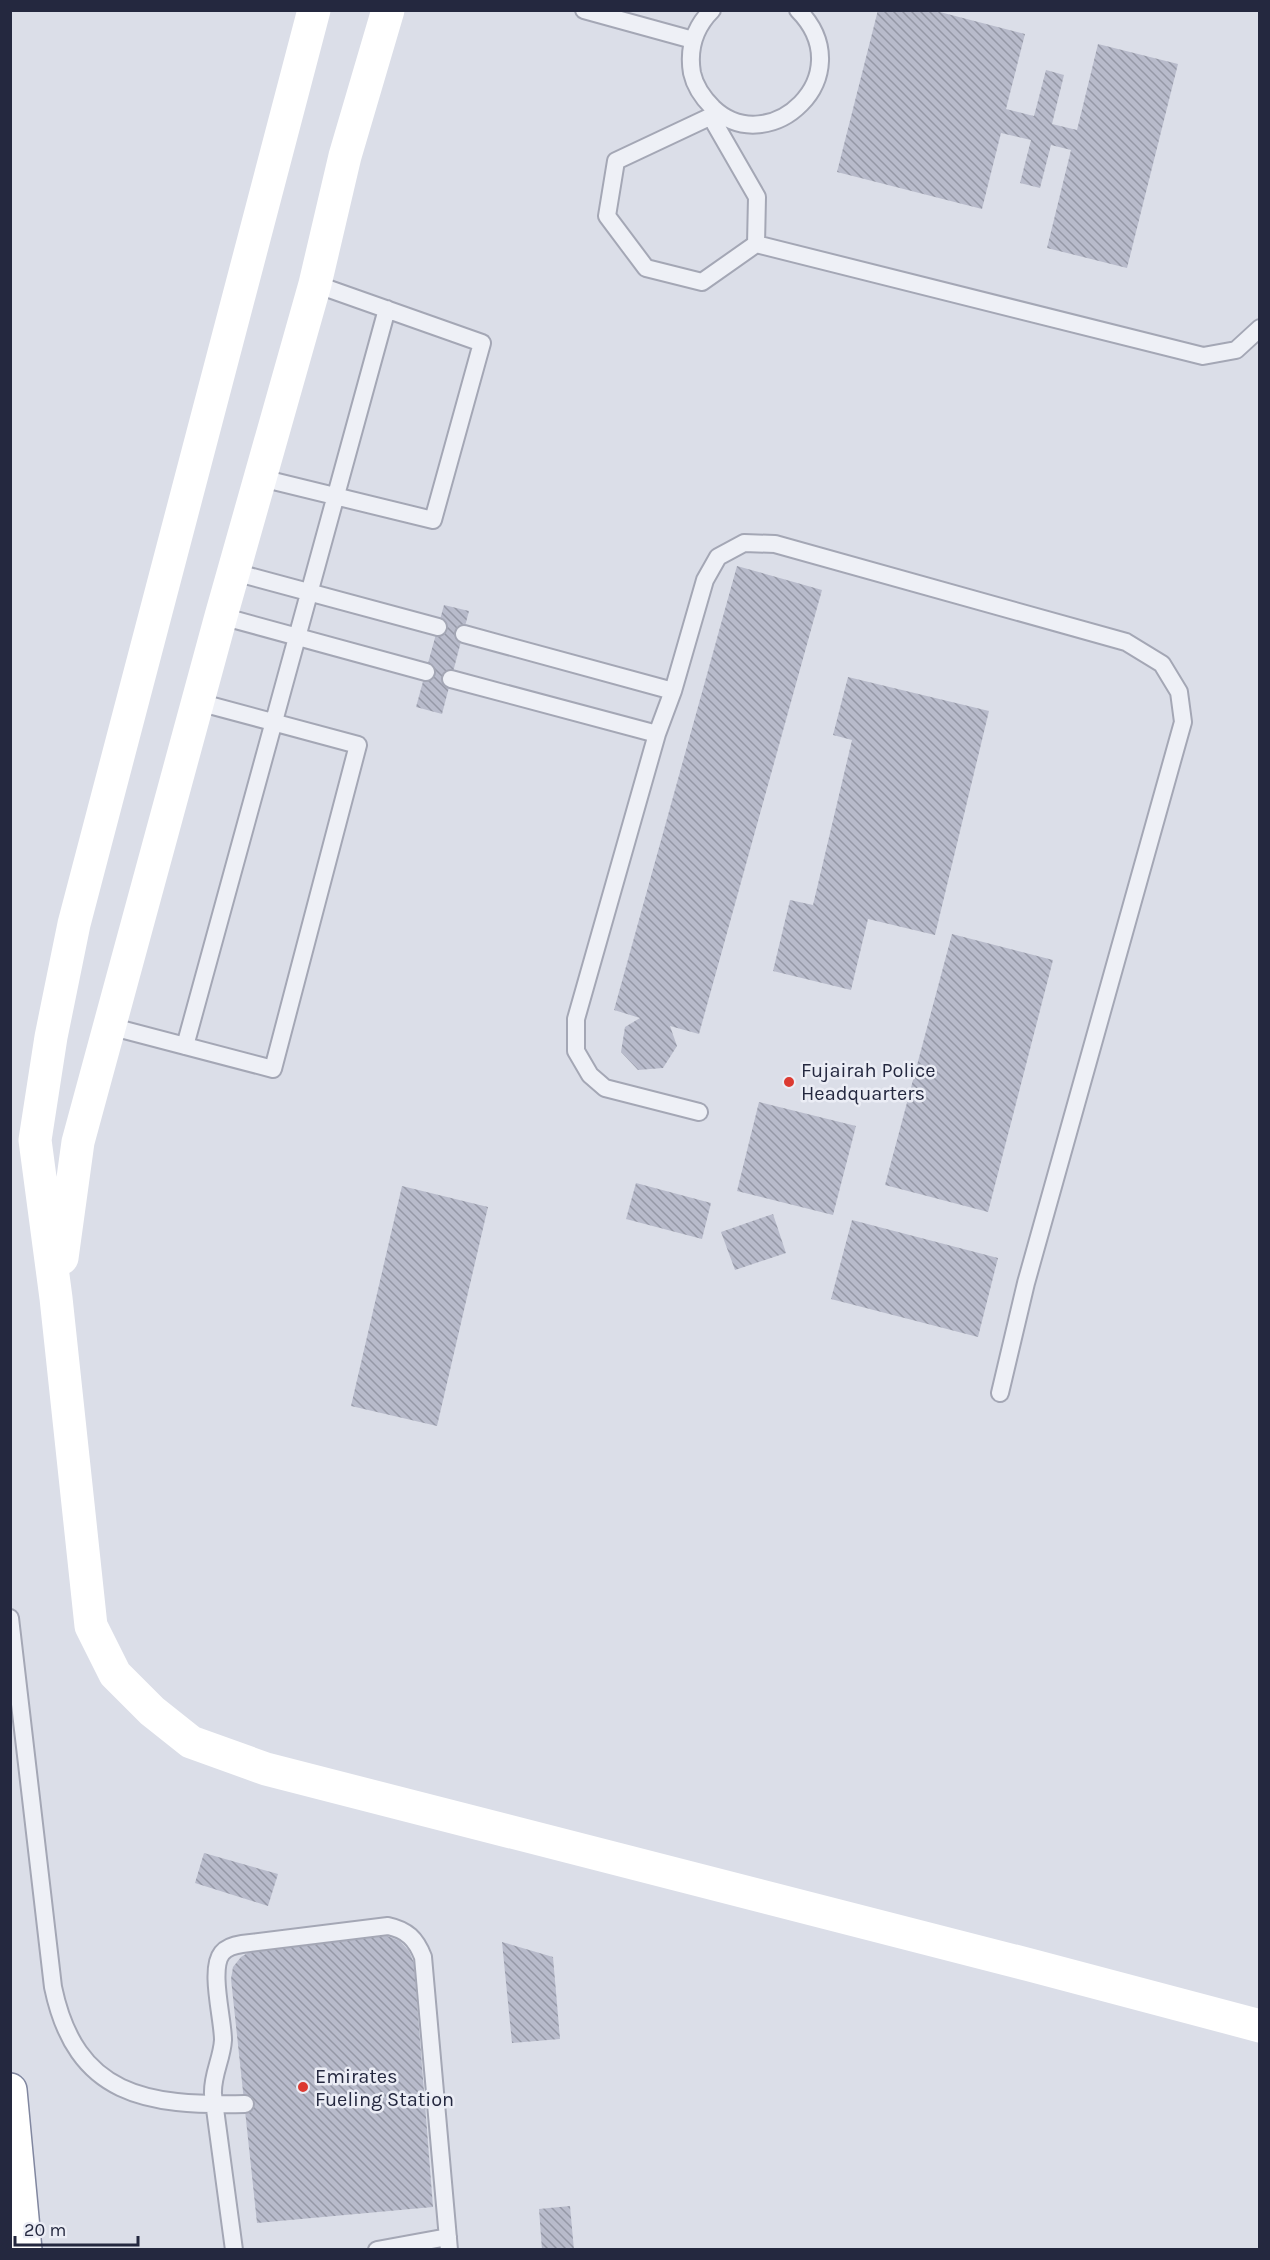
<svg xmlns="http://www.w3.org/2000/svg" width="1270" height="2260" viewBox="0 0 1270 2260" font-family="Karla,sans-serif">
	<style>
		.building { fill: url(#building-back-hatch) }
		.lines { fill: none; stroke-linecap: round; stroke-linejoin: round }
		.lane-casing { stroke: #a4a7b5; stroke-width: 20 }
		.highway-casing { stroke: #8187a0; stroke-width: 36 }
		.lane { stroke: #eef0f6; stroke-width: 16 }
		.secondary { stroke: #fff; stroke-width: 33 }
		.highway { stroke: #fff; stroke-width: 33 }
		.poi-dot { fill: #dc3a31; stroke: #ebedf5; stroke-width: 2 }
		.labels { text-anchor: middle; stroke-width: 5; stroke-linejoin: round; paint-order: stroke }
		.poi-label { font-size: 20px; fill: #24283f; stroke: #ebedf5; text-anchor: start }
	</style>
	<defs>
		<pattern id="building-back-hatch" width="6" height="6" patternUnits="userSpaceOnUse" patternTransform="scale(1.5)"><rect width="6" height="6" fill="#b8bbcb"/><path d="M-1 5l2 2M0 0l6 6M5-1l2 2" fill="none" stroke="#9598a6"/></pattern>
	</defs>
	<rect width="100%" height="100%" fill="#dbdee8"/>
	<path class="building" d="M878,10H932L1025,34L1006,109L1034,116L1046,70L1064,75L1052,124L1077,130L1098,44L1178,64L1127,268L1047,248L1071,150L1051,145L1040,188L1020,183L1031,140L1001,133L982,209L837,172Z
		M737,566L822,590L699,1034L670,1026L677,1046L663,1068L638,1070L621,1052L625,1027L640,1018L614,1010Z
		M444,605L469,611L442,714L416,707Z
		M848,677L989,711L935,935L868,919L851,990L773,971L790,900L813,905L852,740L833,735Z
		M952,934L1053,960L988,1212L885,1185Z
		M759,1102L856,1126L833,1215L737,1191Z
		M636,1183L711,1203L702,1239L626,1219Z
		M402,1186L488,1207L437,1426L351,1406Z
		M773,1214L786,1253L735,1270L721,1232Z
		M852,1220L998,1258L978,1337L831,1299Z
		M204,1853L278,1874L268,1906L195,1883Z
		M387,1936L400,1941L409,1951L414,1963L433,2207L257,2223L231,1979L233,1967L241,1957L249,1952L260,1950Z
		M502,1942L553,1957L560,2039L512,2043Z
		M570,2206L574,2250H542L539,2209Z"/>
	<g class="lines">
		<defs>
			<path id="lane" d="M584,10L693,40
				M712,10C694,28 688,49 692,73C695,87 703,98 713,108C769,161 863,76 798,10
				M718,113L616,161L607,216L646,268L702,282L756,244L1203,356L1236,350L1260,328
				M718,113L715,124L757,197L756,244
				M261,478L433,520L482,343L315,284
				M234,572L438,627
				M221,616L426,672
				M464,634L673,691
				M451,679L657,734
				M109,1026L273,1069L358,745L198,702
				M185,1046L387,309
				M699,1112L605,1088L590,1075L576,1051V1019L657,734L673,691L705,580L718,557L744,543L775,544L1126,642L1162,664L1179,692L1183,722L1026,1283L1000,1393
				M10,1618L53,1987C76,2097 147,2106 245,2104
				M234,2250L213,2094C212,2075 222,2059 223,2040C223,2019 209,1969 222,1953C227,1947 235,1945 242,1944L388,1926C407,1930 416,1939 423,1957L449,2250
				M377,2250L448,2237"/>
			<path id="highway" d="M10,2090L25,2250"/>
		</defs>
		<use href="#lane" class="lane-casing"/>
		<use href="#highway" class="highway-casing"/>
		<use href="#lane" class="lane"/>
		<path class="secondary" d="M314,10L74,924L51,1037L35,1140L56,1298L91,1626L115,1674L152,1711L191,1742L266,1769L1030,1965L1260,2026
			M62,1258L78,1142L221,616L315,284L345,156L388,10"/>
		<use href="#highway" class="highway"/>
	</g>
	<g class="poi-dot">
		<circle cx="789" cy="1082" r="6"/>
		<circle cx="303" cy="2087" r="6"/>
	</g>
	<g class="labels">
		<g class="poi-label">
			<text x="801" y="1077">Fujairah Police<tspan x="801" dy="23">Headquarters</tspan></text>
			<text x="315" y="2083">Emirates<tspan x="315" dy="23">Fueling Station</tspan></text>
		</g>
	</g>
	<rect width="1270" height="2260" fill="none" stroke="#24283f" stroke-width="24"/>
	<path d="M15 2236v9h123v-9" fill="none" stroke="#24283f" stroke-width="3"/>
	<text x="24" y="2236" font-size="18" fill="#24283f" stroke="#ebedf5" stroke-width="4.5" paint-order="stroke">20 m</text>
</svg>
